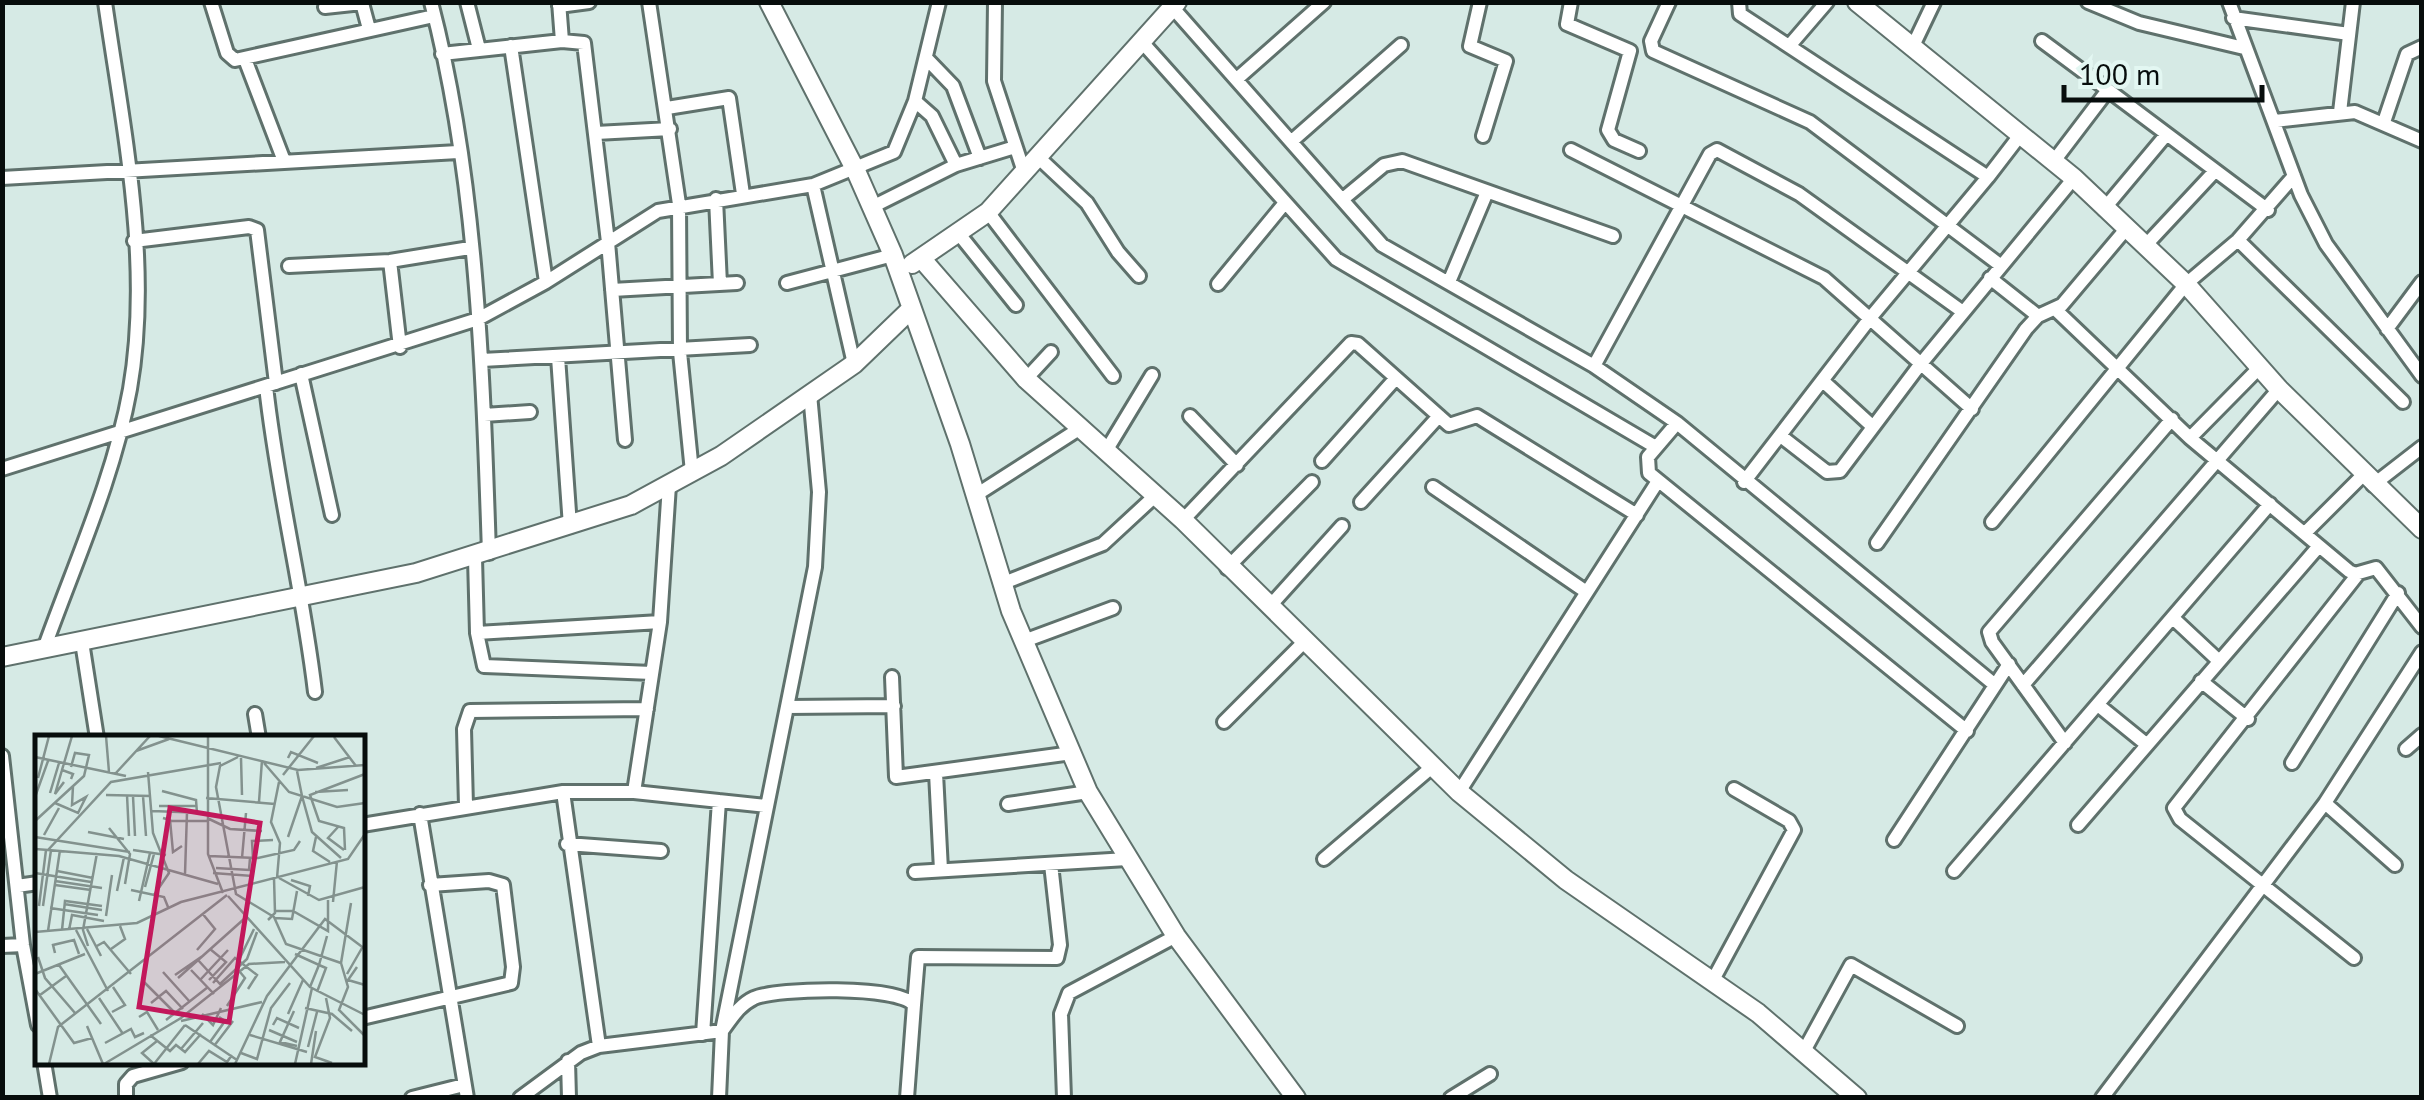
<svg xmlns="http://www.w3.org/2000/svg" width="2424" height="1100" viewBox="0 0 2424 1100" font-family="'PT Sans',sans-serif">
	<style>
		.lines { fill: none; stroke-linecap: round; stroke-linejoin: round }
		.street-casing { stroke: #5f716c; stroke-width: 18 }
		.secondary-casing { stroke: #5f716c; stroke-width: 22 }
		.street { stroke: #fff; stroke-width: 12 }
		.secondary { stroke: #fff; stroke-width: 18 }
		.inset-road { fill: none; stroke: #83928e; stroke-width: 2.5 }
		.view { fill: #c2185b; fill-opacity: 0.15; stroke: #c2185b; stroke-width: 5 }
		.inset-edge { fill: none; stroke: #070d0c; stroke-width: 5 }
	</style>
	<rect width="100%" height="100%" fill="#d6eae5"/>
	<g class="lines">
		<defs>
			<path id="street" d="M211,2L227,53L235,60L434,16
				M431,2C477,178 483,372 489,553
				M467,2L479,49
				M559,2L562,41
				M649,2L679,204L680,352L692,472
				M995,2L994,81L1024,172
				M1480,2L1470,46L1506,61L1483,136
				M1571,2L1567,24L1630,51L1608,130L1614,140L1639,151
				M1669,2L1651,41L1653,51L1810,122L2000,265
				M1739,2L1740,14L1988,177L1871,317L1744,482
				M2088,2L2139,23L2244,48
				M2229,2L2301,195L2326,244L2422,376
				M559,6L589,2
				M325,7L362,3L369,29
				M1173,8L1382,245L1594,366L1677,423L1995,685
				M2233,18L2349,34
				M2042,41L2108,90L2054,161
				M1142,42L1336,259L1654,446
				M1790,45L1827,2
				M511,46L546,282
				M1913,46L1934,2
				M442,54L562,41L584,43L608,242L625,440
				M245,59L284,161
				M927,59L953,86L980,158
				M1238,78L1324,2
				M2108,90L2268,210
				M915,101L932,116L956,165
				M667,108L729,98L743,194
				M2340,112L2353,2
				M2275,121L2355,112L2422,141
				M2384,122L2407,54L2422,47
				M596,133L670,129
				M1293,140L1401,45
				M1571,150L1824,278L1972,409
				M1039,158L1087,203L1118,252L1139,276
				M1988,177L2021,134
				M2,178L458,152
				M813,185L854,364
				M716,199L720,284
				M1343,199L1384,165L1402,161L1613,236
				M872,207L956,165L1015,147
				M2104,209L2166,135
				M988,212L1113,376
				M959,234L1016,305
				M2238,240L2403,402
				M134,241L249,227L257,230L276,383
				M2145,246L2215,171
				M390,261L400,347
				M289,266L390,261L470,248
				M1990,278L2038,316
				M1449,282L1487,192
				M787,283L893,255
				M1218,284L1284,204
				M612,290L737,283
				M2056,310L2190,438L2349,571L2355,574L2376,568L2422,627
				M2387,329L2422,282
				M558,357L570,526
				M482,360L750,345
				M1594,366L1710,154L1717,150L1799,194L1963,312
				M301,374L332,515
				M1026,379L1051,352
				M1824,382L1872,426
				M266,386C277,489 303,589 315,692
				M484,415L530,412
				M1190,416L1237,465
				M1677,423L1648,457L1649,473L1967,731
				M1782,437L1827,472L1840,471L1919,366L2074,178
				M2190,438L2259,368
				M1106,451L1152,375
				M1322,461L1396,378
				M2,469L478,319L546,282L658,211L813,185L894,152L915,101L939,2
				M2373,485L2422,447
				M1433,487L1585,591
				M976,495L1079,429
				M1361,502L1439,416
				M1183,520L1351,343L1358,344L1449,425L1477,416L1637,515
				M1992,522L2186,284L2238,240L2294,176
				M2305,533L2363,475
				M1877,543L2026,329L2038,316L2062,305L2126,229
				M475,558L477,633L484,666L652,673
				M1227,568L1312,482
				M1001,584L1103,544L1156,495
				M1269,607L1342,526
				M2173,618L2219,661
				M477,633L660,622
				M1024,641L1113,608
				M82,642L97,738
				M44,649C74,565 114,478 130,389C152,263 123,128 105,2
				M892,677L896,777L1072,753
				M2201,681L2248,719
				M2023,685L2279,389
				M2098,705L2146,744
				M787,707L894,706
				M255,714L259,738
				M1224,722L1306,640
				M2065,743L1992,642L1989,632L2172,419
				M2406,749L2422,735
				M2,756L23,945L38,1025
				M2292,763L2398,593
				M936,773L941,870
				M563,792L599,1046
				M634,792L660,622L669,485
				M1459,792L1658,481
				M2325,803L2395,865
				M1008,804L1088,792
				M466,806L464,729L470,711L647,709
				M420,814L467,1098
				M362,825L563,792H634L767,806
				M2078,825L2319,546
				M1894,840L2009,664
				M567,844L661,851
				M1324,859L1432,767
				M1954,871L2270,504
				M915,872L1127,859
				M17,886L38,883
				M2,946L23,945
				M2354,958L2180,819L2174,808L2358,574
				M1713,980L1794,830L1789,821L1734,789
				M914,1005L918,957L1057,958L1060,945L1051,864
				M362,1018L511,983L513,967L503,885L489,881L430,885
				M703,1034L719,801
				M1804,1051L1851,965L1957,1026
				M568,1061L569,1098
				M44,1062L50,1098
				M126,1098V1084L133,1076L182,1062
				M412,1098L464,1085
				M520,1098L581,1053L599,1046L722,1031C731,1019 739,1005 754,998C778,988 898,985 914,1005L907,1098
				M719,1098L722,1031L815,567L819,492L810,394
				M1064,1098L1061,1014L1069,993L1176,936
				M1451,1098L1490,1074
				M2102,1098L2325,803L2422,652"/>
			<path id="secondary" d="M769,2L856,171L893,255L960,444L1011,611L1088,792L1176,936L1296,1098
				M1857,2L2074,178L2186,284L2279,389L2422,529
				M921,258L1026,379L1183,520L1459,792L1566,880L1758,1013L1857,1098
				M912,264L988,212L1177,2
				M2,657L416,573L631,505L721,456L854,364L909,311"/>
		</defs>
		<use href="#street" class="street-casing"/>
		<use href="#secondary" class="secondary-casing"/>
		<use href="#street" class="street"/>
		<use href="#secondary" class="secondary"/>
	</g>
	<g transform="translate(35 735)">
		<rect width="330" height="330" fill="#d6eae5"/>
		<path class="inset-road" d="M71,1L74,37M124,1L263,35L330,30M173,1V119L188,158M299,2L321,31M101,16L134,4M0,22L91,41M203,22L185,31L181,52L201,159L239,182L251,209L306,228L316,168M206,23L207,60M253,23L256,17L283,28M229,28L254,57L302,72L330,68M281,33L315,22M27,35L20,59L29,47M113,37L118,98L134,138L119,160M80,39L115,1M248,40L279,1M3,43L14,1M36,44L38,39L27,35L37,1M127,56L161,65L162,78M280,57L313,55M15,58L24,28M71,60L116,61M92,60L94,101M98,61L100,101M108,61L111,101M267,61L277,97L306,123M0,62L13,26M171,63L240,69M224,67L227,25M20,68L43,78L51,62L37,70L38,51M124,71H162M117,76L171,78M128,83L135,85L138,117L147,111M172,83L195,94L227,96M0,86L49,41L54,20L40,18L36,32M136,86H172M303,92L293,103L309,115M74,93L95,119L90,149M53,97L89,104M9,100L24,73M0,102L95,117M253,102L267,61L262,36M281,102L278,116L295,127M0,114L13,115L76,47L186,28M13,115L84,121L183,149M98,115L131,120M310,115L309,93L284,86L275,60L330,39M174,121L223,123L259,115L265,106M207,123L211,78M218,123L217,106L238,105M181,133L214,135L215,123M22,136L58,143M0,138L56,147M178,138L217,141L218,133M150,139L152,77M242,143L245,108L236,87L244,47M244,143L284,165L330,152M256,145L275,151L273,161M20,146L67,153M20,150L56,155M110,152L119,119M96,155L129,162L133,172M82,156L89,122M193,161L275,252L330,280M104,166L115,118M298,167L302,126M29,169L67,175M4,171L11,115M8,171L16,115M15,173L63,180M241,176H258L293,196V165M71,181L77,140M240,183L257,184L262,156M233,185L240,178L239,143M52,194L66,221M27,195L30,166L67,171M34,195L37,180L69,186M41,195L73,256M13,196L25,115M0,197L102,188L146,167L313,124L330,99M53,211L48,195L62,118M60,212L69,207L96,239M76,214L90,204L85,191M162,215L180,194L167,178M20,218L18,210L39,205L44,219M260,219L284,230L292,201M3,222L10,243L40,278M163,225L185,249L212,224L222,197M204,225L219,194M306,228L313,252L304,275L330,301M24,230L66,289M322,232L313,245L330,250M156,235L179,259M128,237L155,267M0,239L50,219M312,239L327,213M140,240L169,220M143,243L209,184M166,244L193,215M107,245L141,279M174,245L191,227L175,214M178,248L200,223L222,240L213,254M275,252L284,230L291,233L282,257M0,254L39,308L57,303M5,260L31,241M64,263L88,299M291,263L295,283L280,322L297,328M116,268L131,256L148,274M192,271L210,243L205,237M270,273L297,279L317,296M259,276L245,307L262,311M77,277L90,270L78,252M167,279L178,290L186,273M253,279L268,245M104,282L112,277L123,295M131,285L173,252M146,286L227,267M150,290L202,325M238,290L242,283L264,293M52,291L68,329M234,295L262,307M115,300L135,316L141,310L150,317L166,299M215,300L272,317M122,306L107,318L119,329L150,290M175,307L190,286L184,282M70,308L96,294L100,302L109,298M179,311L198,286M273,312L282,277M146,314L168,288M206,318L222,324L236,273L255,248M14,329L23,292L192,160M69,329L146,283L214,229L250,227M163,329L174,316L192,327L197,320M200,329L232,261L290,184L330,214M260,329L277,253M276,329L281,296"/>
		<path class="view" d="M135,73L225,88L194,287L104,272Z"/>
		<rect width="330" height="330" class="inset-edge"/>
	</g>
	<rect width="2424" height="1100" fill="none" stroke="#070d0c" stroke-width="10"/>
	<path d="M2064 85v15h198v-15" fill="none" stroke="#070d0c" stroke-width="5"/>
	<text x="2079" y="85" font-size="30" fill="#070d0c" stroke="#e3f7f2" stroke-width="8" paint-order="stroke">100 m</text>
</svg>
